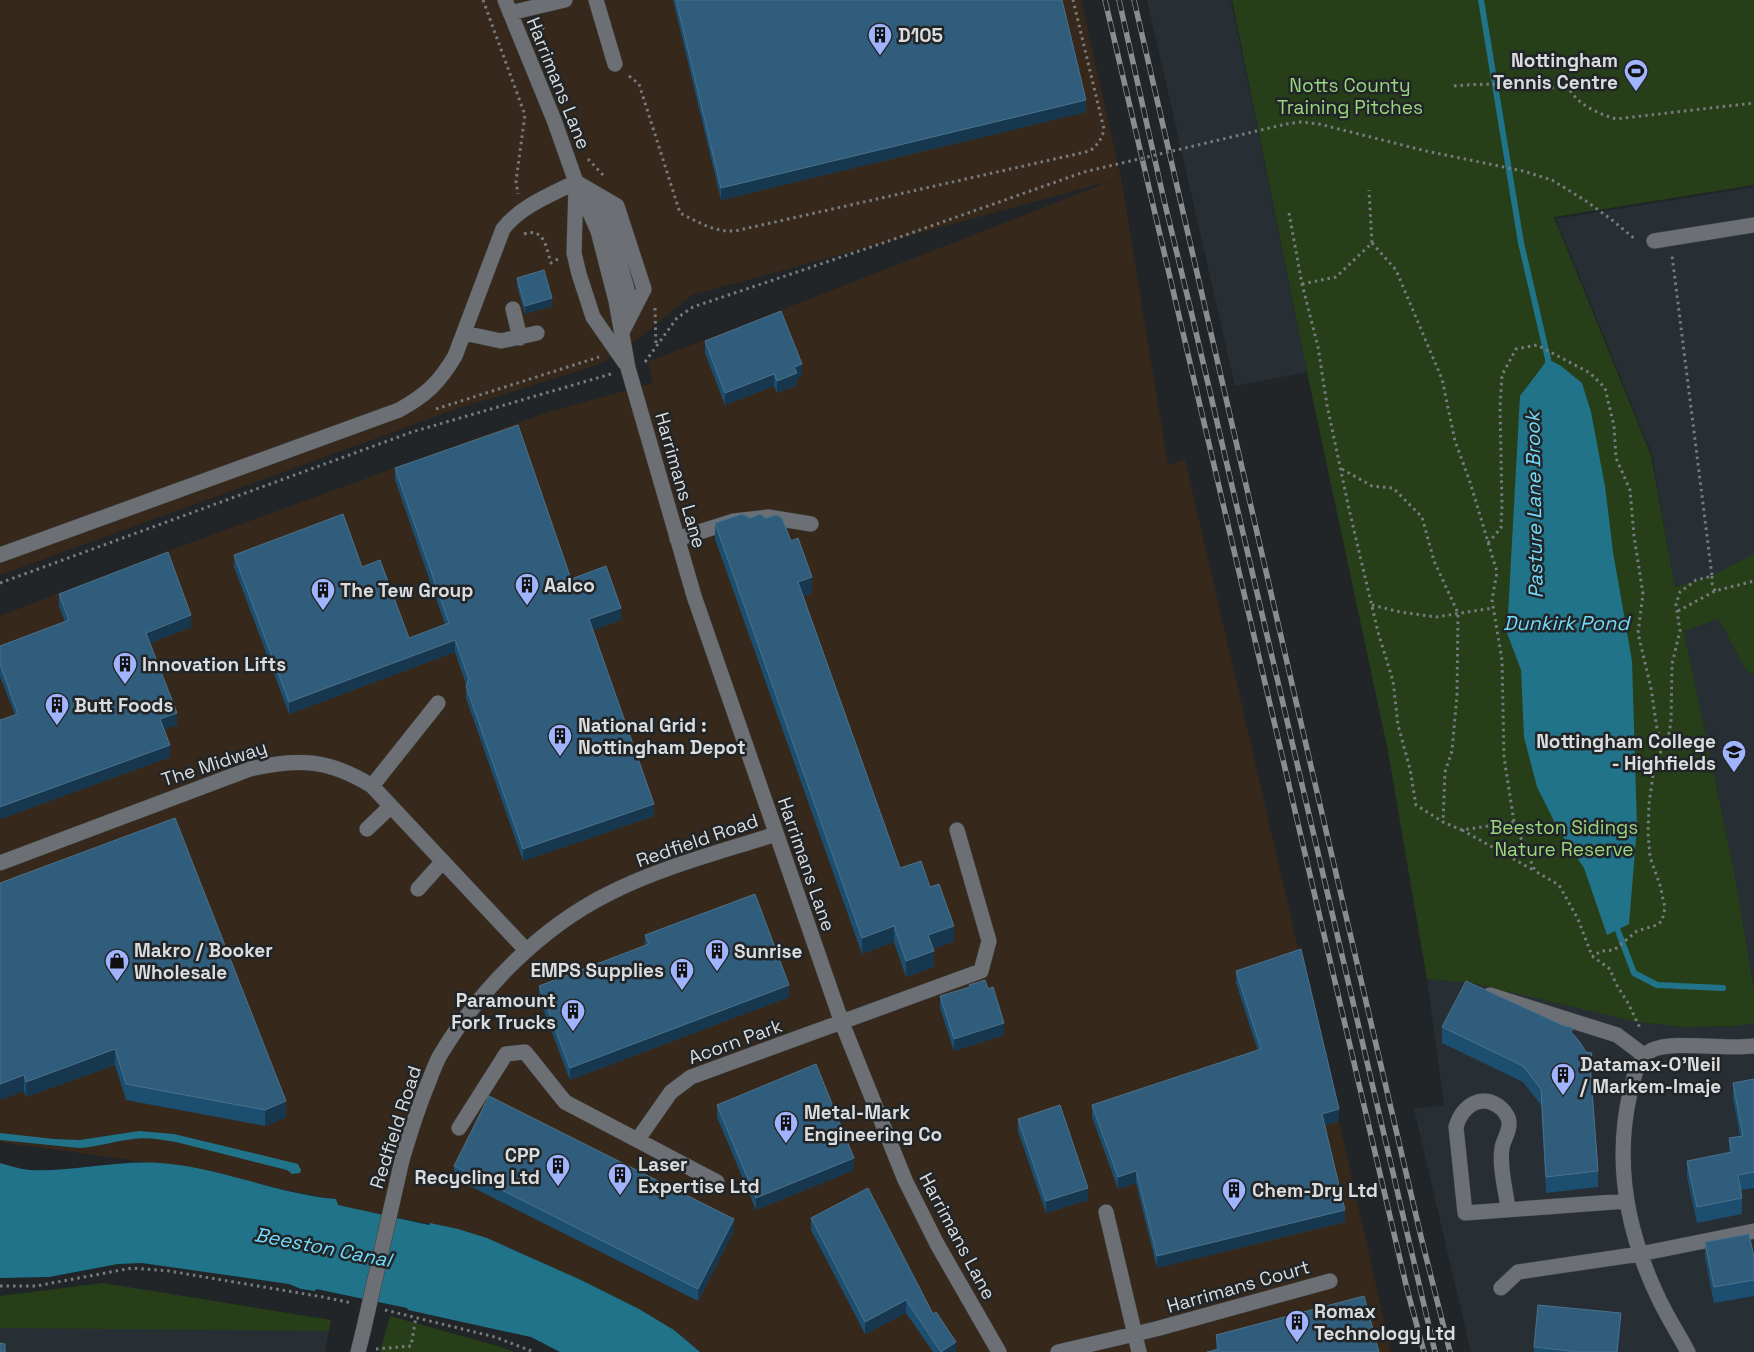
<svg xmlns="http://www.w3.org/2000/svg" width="1754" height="1352" viewBox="0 0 1754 1352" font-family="'Space Grotesk',sans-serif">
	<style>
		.built { fill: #272f35 }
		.industrial { fill: #36291b }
		.green { fill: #263f18 }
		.water { fill: #207389 }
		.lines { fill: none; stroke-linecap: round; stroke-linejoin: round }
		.stream { stroke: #207389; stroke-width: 6 }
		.minor-casing { stroke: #3d3f42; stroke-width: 16 }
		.path { stroke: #787b7e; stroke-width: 3; stroke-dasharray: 2.5 4; stroke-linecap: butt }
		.minor { stroke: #6c7074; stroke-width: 15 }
		.rail-casing { stroke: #8a8d90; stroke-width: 5.5 }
		.rail { stroke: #212528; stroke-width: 4; stroke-dasharray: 11; stroke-linecap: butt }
		.minor-bridge-casing { stroke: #3d3f42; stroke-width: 16; stroke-linecap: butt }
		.path-bridge { stroke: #787b7e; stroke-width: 3; stroke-dasharray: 2.5 4; stroke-linecap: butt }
		.minor-bridge { stroke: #6c7074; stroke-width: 15 }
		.wall { fill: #1c4e70 }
		.shaded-wall { fill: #16374e }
		.building { fill: #315d7c; stroke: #4b718b }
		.labels { text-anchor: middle; stroke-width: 5; stroke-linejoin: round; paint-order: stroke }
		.poi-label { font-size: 19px; font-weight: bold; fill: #dadcde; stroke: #212528; text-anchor: start }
		.street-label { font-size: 19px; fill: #dadcde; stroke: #212528 }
		.park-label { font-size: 19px; fill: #9ad67c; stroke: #212528 }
		.water-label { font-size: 20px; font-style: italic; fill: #72dcfb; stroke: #212528 }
	</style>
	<rect width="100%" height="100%" fill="#212528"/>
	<path class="built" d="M1147,0H1231L1307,372L1235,386Z
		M1754,187V990L1734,871L1674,582L1652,454L1556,219Z
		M1427,979L1472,983L1622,1016L1637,1022L1684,1027L1736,1026L1754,1023V1352H1471L1414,1109L1444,1105Z
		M0,1328H137L329,1331L325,1352H0Z"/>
	<path class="industrial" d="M0,0H1081L1121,178L1168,465L1185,460L1301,961L1339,1121L1391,1352H700L674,1330L639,1309L581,1280L487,1238L458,1229L359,1210L338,1205L336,1199L286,1190L195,1169L0,1142V616L179,547L545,413L653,383L648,362L1114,180L692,295L638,339L600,364L451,411L0,575Z"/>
	<path class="green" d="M1232,0H1754V185L1554,217L1651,455L1675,587L1712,576L1754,554V675L1745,668L1719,619L1684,631L1734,871L1754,990V1023L1736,1026L1684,1027L1637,1022L1472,983L1427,979L1388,751L1307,372Z
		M103,1283L331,1320L329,1331L0,1328V1296Z
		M390,1316L501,1347L514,1352H380Z"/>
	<path class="water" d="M1548,359L1561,366L1582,383L1591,412L1605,486L1613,552L1632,661L1637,826L1629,924L1607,935L1584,868L1559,831L1537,787L1524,737L1521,670L1507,633L1520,396Z
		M139,1131L174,1134L298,1164L301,1170L300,1173L292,1174L287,1170L176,1142C162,1140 147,1137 133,1139C115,1141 97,1147 79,1148L0,1140V1133L54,1139L80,1140Z
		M0,1163C10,1166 20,1169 30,1170C73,1172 116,1160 160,1163C220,1167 276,1194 336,1199L338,1205L429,1225L430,1223L458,1229L487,1238L581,1280L639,1309L674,1330L700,1352H560L531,1337L408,1310L407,1308L316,1289L315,1291L301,1289L289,1284L142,1263L118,1264L49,1277L0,1278Z"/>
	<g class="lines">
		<path class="stream" d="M1481,0L1521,243L1548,359V365
			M1615,923L1634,973L1657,985L1723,988"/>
		<defs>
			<path id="minor" d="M505,0L554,120L576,182L598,231L616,301L628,368L694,596L842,1023L905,1180L937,1244L999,1352
				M596,0L615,64
				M510,13L565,0
				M576,182L617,206L644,289L622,332
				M576,186L574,253L579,274L593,317L625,363
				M586,203L607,217L633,311
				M1654,241L1754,225
				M513,309L520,338
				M464,333L501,341L537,333
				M677,539L734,521L768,517L811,524
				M0,555L399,410C426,395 439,383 455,356L503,229C521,206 550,195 576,182
				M372,786L438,703
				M367,829L391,806
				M0,863L250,769C299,758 329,759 372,786L526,950
				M418,889L443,861
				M1490,995L1617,1035L1645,1056
				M459,1128L506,1054L525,1052L565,1102L717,1182
				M638,1139L671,1092L691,1077L981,971L989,941L957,830
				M402,1160C410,1133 418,1107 429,1081C432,1073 435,1065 439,1057C478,991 540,928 608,894C661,867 720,852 776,834
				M1508,1209C1506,1190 1499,1168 1502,1148C1503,1140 1510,1132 1509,1122C1509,1118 1505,1112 1502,1109C1482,1091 1462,1106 1456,1127L1465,1213L1627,1201
				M1106,1212L1139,1352
				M1501,1288L1518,1272L1640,1254L1754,1231
				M358,1352L363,1332
				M1058,1352L1156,1329L1330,1281
				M1688,1352C1678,1333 1666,1315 1657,1295C1627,1231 1614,1163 1630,1093C1633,1079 1638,1057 1652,1050C1674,1040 1727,1050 1754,1046"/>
		</defs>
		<use href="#minor" class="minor-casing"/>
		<path class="path" d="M483,0L525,115L516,181L518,194
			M543,42L542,30L545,24
			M629,76L639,84L680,213C698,222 714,232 735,231L1090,151C1098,144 1102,139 1104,129L1073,0
			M1454,86C1492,82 1531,86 1569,89C1580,106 1597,113 1616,119L1754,103
			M1286,124L1301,122L1319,124L1426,151L1523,171L1552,180L1586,201L1612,220L1636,240
			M588,159L604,176
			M1289,213L1302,284L1318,347L1327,405L1349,509L1378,632L1393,681L1398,725L1410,769L1416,805L1443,822L1462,830L1514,822L1535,871L1559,885L1578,919L1592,956L1610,969L1616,984L1628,1003L1640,1028
			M524,234C545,227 546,248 551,263L558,259
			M1372,243L1396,270L1442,379L1455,441L1470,482L1497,572L1492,600L1502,660L1504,757L1514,822
			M1302,284L1336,277L1372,243L1369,190
			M655,308L656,347
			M645,362L677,318L693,307L883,243L1084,172
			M436,409L599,357
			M1342,469L1372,486L1393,488L1422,517L1434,561L1458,613L1457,695L1452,751L1445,772L1443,822
			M1488,543L1501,528L1502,505L1500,407L1502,375L1516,349L1537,345L1590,373L1605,388L1614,426L1616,458L1630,490L1634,536L1643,594L1638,633L1651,688L1657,729L1662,745L1659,760L1653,775L1649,804L1648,833L1650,857L1660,885L1665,908L1662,921L1657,925L1637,931L1614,950L1602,951L1592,956
			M1712,576V583L1715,591
			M0,583L412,432L611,374
			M1372,605L1400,612L1436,617L1493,608
			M1678,611L1715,591L1754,581
			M1662,745L1668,739L1671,722L1672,664L1680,631L1676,604L1680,592L1696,580L1712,576L1672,255
			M1462,830L1535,871
			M0,1286H36L132,1268L169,1271L323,1297L352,1303
			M385,1310L495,1337L534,1352
			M376,1349L411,1346L416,1317"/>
		<use href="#minor" class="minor"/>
		<defs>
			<path id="rail" d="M1105,0L1407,1289L1424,1352
				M1119,0L1163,196L1191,311L1435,1352
				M1134,0L1313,775L1422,1241L1450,1352"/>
		</defs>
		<use href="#rail" class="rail-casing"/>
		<use href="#rail" class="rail"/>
		<defs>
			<path id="minor-bridge" d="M363,1332L402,1160"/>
		</defs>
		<use href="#minor-bridge" class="minor-bridge-casing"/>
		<path class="path-bridge" d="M1084,172L1286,124"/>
		<use href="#minor-bridge" class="minor-bridge"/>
	</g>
	<path class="wall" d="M673,0H1062L1086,112L721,200Z
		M517,278L552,306L525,314L517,286Z
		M705,341L802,376L797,378V385L777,393L774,386L725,405L705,353Z
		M395,468L571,579L621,620L593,630L654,816L523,861L466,698V684L455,652L289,714L234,567V555L362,567L409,638L445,624L395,480Z
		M715,523L812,593L803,596L900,868L930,887L954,941L933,949L934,967L906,977L894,942L862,954L715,539Z
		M59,594L191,627L150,643L177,725L164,729L170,757L0,819V720L15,715L0,676V646L65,622L59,606Z
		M0,883L286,1117L265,1126L126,1100L115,1065L26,1097L24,1091L0,1100Z
		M645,935L789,997L570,1080L539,998V986L645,946Z
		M1236,971L1339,1121L1325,1125L1345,1222L1157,1268L1136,1183L1118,1189L1092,1117V1105L1258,1051L1236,983Z
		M969,985L988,989L1004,1035L954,1051L940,1008V996L969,987Z
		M1442,1027L1573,1034L1592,1069L1591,1075L1598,1171V1187L1546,1193L1541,1105L1523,1082L1442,1043Z
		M1754,1079V1188L1741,1190L1742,1198V1214L1697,1223L1687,1177V1161L1729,1152V1138L1740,1136L1733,1099V1083Z
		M717,1105L854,1170L756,1210L717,1117Z
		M1018,1119L1088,1200L1046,1213L1018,1131Z
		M454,1166L734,1231L698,1301L454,1178Z
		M811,1218L933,1314L956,1352H933L906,1313L865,1334L811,1230Z
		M1705,1242L1754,1257V1296L1714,1303L1705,1258Z
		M1621,1323L1618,1352H1534V1347Z
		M1216,1335L1379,1352L1216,1350Z"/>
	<path class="shaded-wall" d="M1086,100V112L721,200V188Z
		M552,298V306L525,314V306Z
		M802,364V376L797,378V385L777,393V381L794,367Z
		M774,374V386L725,405V393Z
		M812,577V593L798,598V582Z
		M621,608V620L589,631V619Z
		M191,615V627L146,645V633Z
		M455,640V652L289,714V702Z
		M177,713V725L160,731V719Z
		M170,745V757L0,819V807Z
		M654,804V816L523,861V849Z
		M894,926V942L862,954V938Z
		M954,926V941L928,951V935Z
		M934,951V967L906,977V961Z
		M789,985V997L570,1080V1068Z
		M1004,1023V1035L954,1051V1039Z
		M115,1049V1065L26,1097V1082Z
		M1592,1053V1069L1590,1078V1063Z
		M24,1075V1091L0,1100V1084Z
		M286,1101V1117L265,1126V1110Z
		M1339,1109V1121L1322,1126V1114Z
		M854,1158V1170L756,1210V1198Z
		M1136,1171V1183L1118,1189V1177Z
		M1088,1188V1200L1046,1213V1201Z
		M1345,1210V1222L1157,1268V1256Z
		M734,1219V1231L698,1301V1289Z
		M906,1300V1313L865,1334V1322Z
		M1621,1313V1323L1618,1352H1617Z
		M956,1342V1352H941Z"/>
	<path class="building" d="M676,0H1062L1086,100L721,188Z
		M544,270L552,298L525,306L517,278Z
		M781,311L802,364L794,367L797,373L777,381L774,374L725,393L705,341Z
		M518,425L571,579L606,566L621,608L589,619L654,804L523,849L466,686L469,679L455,640L289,702L234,555L343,514L362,567L380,560L409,638L449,623L395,468Z
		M742,514L750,518L760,514L766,518L776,515L782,518L791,541L798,538L812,577L798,582L900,868L921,861L930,887L939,884L954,926L928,935L934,951L906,961L894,926L862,938L715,523Z
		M168,552L191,615L146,633L177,713L160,719L170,745L0,807V720L18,714L0,664V646L69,620L59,594Z
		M175,818L286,1101L265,1110L126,1084L115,1049L26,1082L24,1075L0,1084V883Z
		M755,894L789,985L570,1068L539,986L649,944L645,935Z
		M1301,949L1339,1109L1322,1114L1345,1210L1157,1256L1136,1171L1118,1177L1092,1105L1261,1049L1236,971Z
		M985,980L988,989L993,987L1004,1023L954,1039L940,996L970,987L969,985Z
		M1466,981L1562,1025L1573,1028L1571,1032L1579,1041L1586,1052L1592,1053L1590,1063L1598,1171L1546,1177L1541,1089L1523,1066L1442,1027Z
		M816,1064L854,1158L756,1198L717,1105Z
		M1754,1079V1172L1738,1175L1742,1198L1697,1207L1687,1161L1732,1152L1729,1138L1743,1136L1733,1083Z
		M489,1096L734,1219L698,1289L454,1166Z
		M1060,1105L1088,1188L1046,1201L1018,1119Z
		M868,1188L933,1314L936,1312L956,1342L941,1352L906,1300L865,1322L811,1218Z
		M1749,1234L1754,1257V1280L1714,1287L1705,1242Z
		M1364,1296L1379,1352H1207L1219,1349L1216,1335Z
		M1538,1305L1621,1313L1617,1352H1570V1351L1534,1347Z
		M0,1343L5,1344V1352H0Z"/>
	<defs>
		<symbol id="building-pin" viewBox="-11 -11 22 30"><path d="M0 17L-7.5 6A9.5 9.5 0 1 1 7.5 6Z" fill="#a0b3fd" stroke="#212528"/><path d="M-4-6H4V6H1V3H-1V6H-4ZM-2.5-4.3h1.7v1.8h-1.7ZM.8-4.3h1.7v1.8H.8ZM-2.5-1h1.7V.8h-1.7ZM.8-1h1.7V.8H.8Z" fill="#111"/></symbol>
		<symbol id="stadium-pin" viewBox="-11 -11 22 30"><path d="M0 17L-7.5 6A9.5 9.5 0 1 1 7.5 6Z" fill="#a0b3fd" stroke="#212528"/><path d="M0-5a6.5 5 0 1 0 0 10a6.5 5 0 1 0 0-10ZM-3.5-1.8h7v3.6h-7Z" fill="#111"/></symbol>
		<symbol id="university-pin" viewBox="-11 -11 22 30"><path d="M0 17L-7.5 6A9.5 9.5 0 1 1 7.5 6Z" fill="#a0b3fd" stroke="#212528"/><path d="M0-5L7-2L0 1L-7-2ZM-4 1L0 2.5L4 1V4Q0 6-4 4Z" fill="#111"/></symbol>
		<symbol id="shop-pin" viewBox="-11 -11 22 30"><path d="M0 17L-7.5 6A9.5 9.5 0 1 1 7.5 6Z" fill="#a0b3fd" stroke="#212528"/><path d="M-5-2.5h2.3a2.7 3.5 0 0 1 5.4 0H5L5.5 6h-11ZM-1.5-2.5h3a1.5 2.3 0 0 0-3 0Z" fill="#111"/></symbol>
	</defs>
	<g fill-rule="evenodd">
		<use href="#building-pin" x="866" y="21" width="28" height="38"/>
		<use href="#stadium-pin" x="1622" y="57" width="28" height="38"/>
		<use href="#building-pin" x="513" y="571" width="28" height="38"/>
		<use href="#building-pin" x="309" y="576" width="28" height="38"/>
		<use href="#building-pin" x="111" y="650" width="28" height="38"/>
		<use href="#building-pin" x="43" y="691" width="28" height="38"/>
		<use href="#building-pin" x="546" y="722" width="28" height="38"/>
		<use href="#university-pin" x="1720" y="738" width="28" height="38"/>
		<use href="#building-pin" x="703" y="937" width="28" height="38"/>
		<use href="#shop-pin" x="103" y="947" width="28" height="38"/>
		<use href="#building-pin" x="668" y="956" width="28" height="38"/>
		<use href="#building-pin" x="559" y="997" width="28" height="38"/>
		<use href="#building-pin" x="1549" y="1061" width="28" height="38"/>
		<use href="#building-pin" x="772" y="1109" width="28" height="38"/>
		<use href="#building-pin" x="544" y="1152" width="28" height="38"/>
		<use href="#building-pin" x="606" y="1161" width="28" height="38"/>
		<use href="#building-pin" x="1220" y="1176" width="28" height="38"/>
		<use href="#building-pin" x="1283" y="1308" width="28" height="38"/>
	</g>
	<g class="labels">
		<g class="poi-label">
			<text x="898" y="42">D105</text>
			<text x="1618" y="67" text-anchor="end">Nottingham<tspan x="1618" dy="22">Tennis Centre</tspan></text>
			<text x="544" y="592">Aalco</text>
			<text x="340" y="597">The Tew Group</text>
			<text x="142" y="671">Innovation Lifts</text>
			<text x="74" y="712">Butt Foods</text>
			<text x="578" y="732">National Grid :<tspan x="578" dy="22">Nottingham Depot</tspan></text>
			<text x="1716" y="748" text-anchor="end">Nottingham College<tspan x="1716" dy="22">- Highfields</tspan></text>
			<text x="134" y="957">Makro / Booker<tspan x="134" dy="22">Wholesale</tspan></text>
			<text x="734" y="958">Sunrise</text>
			<text x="664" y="977" text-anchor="end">EMPS Supplies</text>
			<text x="556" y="1007" text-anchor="end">Paramount<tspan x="556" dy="22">Fork Trucks</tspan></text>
			<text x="1580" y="1071">Datamax-O’Neil<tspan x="1580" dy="22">/ Markem-Imaje</tspan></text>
			<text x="804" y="1119">Metal-Mark<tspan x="804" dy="22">Engineering Co</tspan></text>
			<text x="540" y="1162" text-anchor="end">CPP<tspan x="540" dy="22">Recycling Ltd</tspan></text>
			<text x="638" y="1171">Laser<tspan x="638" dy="22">Expertise Ltd</tspan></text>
			<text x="1252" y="1197">Chem-Dry Ltd</text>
			<text x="1314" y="1318">Romax<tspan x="1314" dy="22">Technology Ltd</tspan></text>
		</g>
		<g class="street-label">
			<text transform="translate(559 83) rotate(68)" y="7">Harrimans Lane</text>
			<text transform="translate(681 480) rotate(74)" y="7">Harrimans Lane</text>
			<text transform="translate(214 763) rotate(-18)" y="7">The Midway</text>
			<text transform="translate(697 840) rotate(-19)" y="7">Redfield Road</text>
			<text transform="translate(807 864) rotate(71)" y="7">Harrimans Lane</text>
			<text transform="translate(735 1041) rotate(-20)" y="7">Acorn Park</text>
			<text transform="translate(395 1127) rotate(-72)" y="7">Redfield Road</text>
			<text transform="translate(958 1236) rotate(62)" y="7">Harrimans Lane</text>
			<text transform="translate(1238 1286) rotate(-16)" y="7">Harrimans Court</text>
		</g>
		<g class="park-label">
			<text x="1350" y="92">Notts County<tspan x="1350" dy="22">Training Pitches</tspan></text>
			<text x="1564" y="834">Beeston Sidings<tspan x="1564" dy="22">Nature Reserve</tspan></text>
		</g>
		<g class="water-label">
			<text transform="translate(1534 505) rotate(-91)" y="7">Pasture Lane Brook</text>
			<text x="1566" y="630">Dunkirk Pond</text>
			<text transform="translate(323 1247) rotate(11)" y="7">Beeston Canal</text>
		</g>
	</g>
</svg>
